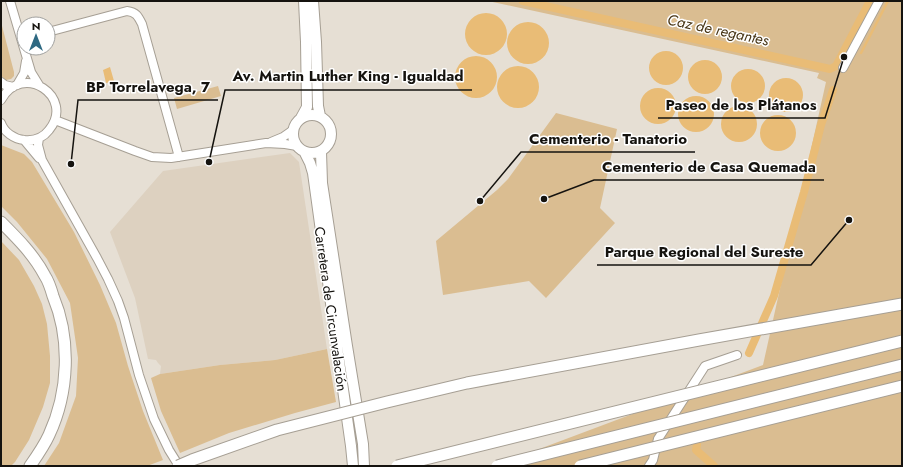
<svg xmlns="http://www.w3.org/2000/svg" width="903" height="467" viewBox="0 0 903 467" font-family="Jost,sans-serif">
	<style>
		.built { fill: #ddd1c0 }
		.green { fill: #dabd91 }
		.water { fill: #e9bc76 }
		.lines { fill: none; stroke-linecap: round; stroke-linejoin: round }
		.stream { stroke: #e9bc76; stroke-width: 2.5 }
		.canal { stroke: #e9bc76; stroke-width: 8 }
		.minor-casing { stroke: #a69f94; stroke-width: 10 }
		.major-casing { stroke: #a69f94; stroke-width: 12 }
		.highway-casing { stroke: #a69f94; stroke-width: 13 }
		.minor { stroke: #fff; stroke-width: 8 }
		.major { stroke: #fff; stroke-width: 10 }
		.highway { stroke: #fff; stroke-width: 11 }
		.highway-bridge-casing { stroke: #a69f94; stroke-width: 13; stroke-linecap: butt }
		.highway-bridge { stroke: #fff; stroke-width: 11 }
		.labels { text-anchor: middle; stroke-width: 3; stroke-linejoin: round; paint-order: stroke }
		.street-label { font-size: 14px; fill: #15130f; stroke: #fff }
		.water-label { font-size: 15px; font-style: italic; fill: #473516; stroke: #fff }
		.leader { fill: none; stroke: #15130f; stroke-width: 1.5 }
		.callout-dot { fill: #15130f; stroke: #fff; stroke-width: 1.5 }
		.callout-label { font-size: 15px; text-anchor: middle; font-weight: bold; fill: #15130f; stroke: #fff; stroke-width: 3; stroke-linejoin: round; paint-order: stroke }
	</style>
	<rect width="100%" height="100%" fill="#e6dfd4"/>
	<path class="built" d="M290,153L299,162L327,349L275,360L220,365L160,374L161,366L158,363L156,360L148,359L135,298L110,232L163,171Z"/>
	<path class="green" d="M488,1H902V466H494L763,365L826,82L817,78L819,73Z
		M1,22L14,72V76L11,79L6,80L1,76Z
		M218,86L221,96L177,109L174,98Z
		M556,113L617,129L600,208L615,223L546,298L529,281L443,295L436,241L497,190L508,179Z
		M1,145L24,154L32,162L74,232L100,285L116,323L128,366L143,411L163,460L147,466H44L59,443L76,396L78,358L70,303L47,259L17,222L1,206Z
		M1,241L19,260L34,286L42,304L47,324L50,356V383L43,407L29,440L15,462L11,466H1Z
		M327,349L336,402L295,413L229,433L180,453L161,411L151,378L160,374L220,365L275,360Z"/>
	<path class="water" d="M465 34a21 21 0 1 1 42 0a21 21 0 1 1-42 0Z
		M507 43a21 21 0 1 1 42 0a21 21 0 1 1-42 0Z
		M649 68a17 17 0 1 1 34 0a17 17 0 1 1-34 0Z
		M455 77a21 21 0 1 1 42 0a21 21 0 1 1-42 0Z
		M688 77a17 17 0 1 1 34 0a17 17 0 1 1-34 0Z
		M497 87a21 21 0 1 1 42 0a21 21 0 1 1-42 0Z
		M110,67L114,81L106,83L103,70Z
		M731 86a17 17 0 1 1 34 0a17 17 0 1 1-34 0Z
		M769 95a17 17 0 1 1 34 0a17 17 0 1 1-34 0Z
		M640 106a18 18 0 1 1 36 0a18 18 0 1 1-36 0Z
		M678 114a18 18 0 1 1 36 0a18 18 0 1 1-36 0Z
		M721 124a18 18 0 1 1 36 0a18 18 0 1 1-36 0Z
		M760 133a18 18 0 1 1 36 0a18 18 0 1 1-36 0Z"/>
	<g class="lines">
		<path class="stream" d="M861,53L888,1"/>
		<path class="canal" d="M523,1L830,69L836,66L870,1
			M749,353L774,296L804,192L821,125L833,90
			M697,445L696,450L714,466"/>
		<defs>
			<path id="minor" d="M10,1L31,72L39,85
				M48,32L127,11C136,12 138,16 142,24L179,157
				M843,68L879,1
				M1,82L5,85L13,87
				M17,85L24,73L26,61
				M1,100C22,61 76,97 49,130C43,138 34,141 24,140C14,139 4,132 1,123
				M55,120L135,151L152,157L171,158L266,143L285,144L297,146
				M39,138L38,145L42,160L97,258L108,279L118,301L124,318L139,375L154,419L169,450L179,466
				M24,140L39,158
				M271,142L283,137L293,130
				M649,466L653,460L658,439L705,366L737,355"/>
			<path id="major" d="M313,1L316,42L318,106L320,116
				M293 134a19 19 0 1 1 38 0a19 19 0 1 1-38 0Z
				M301,118L307,107L306,42L304,1
				M321,152L322,183L347,346L363,444L364,466
				M305,153L310,163L313,173L337,347L351,446L353,466"/>
			<path id="highway" d="M1,222C18,239 34,255 45,276C49,282 51,289 53,296C71,339 69,392 49,435C44,446 37,456 30,466"/>
		</defs>
		<use href="#minor" class="minor-casing"/>
		<use href="#major" class="major-casing"/>
		<use href="#highway" class="highway-casing"/>
		<use href="#minor" class="minor"/>
		<use href="#major" class="major"/>
		<use href="#highway" class="highway"/>
		<defs>
			<path id="highway-bridge" d="M178,466L192,460L277,430L387,402L467,383L699,340L902,304
				M397,466L902,341
				M497,466L902,365
				M580,466L902,386"/>
		</defs>
		<use href="#highway-bridge" class="highway-bridge-casing"/>
		<use href="#highway-bridge" class="highway-bridge"/>
	</g>
	<g class="labels">
		<g class="street-label">
			<text transform="translate(331 309) rotate(82)" y="5">Carretera de Circunvalación</text>
		</g>
		<g class="water-label">
			<text transform="translate(718 30) rotate(12)" y="5">Caz de regantes</text>
		</g>
	</g>
	<path class="leader" d="M209 162L225 90H472M71 164L78 100H218M844 57L825 118H658M480 201L521 152H695M544 199L594 180H824M849 220L811 265H597"/>
	<g class="callout-dot">
		<circle cx="209" cy="162" r="4"/>
		<circle cx="71" cy="164" r="4"/>
		<circle cx="844" cy="57" r="4"/>
		<circle cx="480" cy="201" r="4"/>
		<circle cx="544" cy="199" r="4"/>
		<circle cx="849" cy="220" r="4"/>
	</g>
	<g class="callout-label">
		<text x="348" y="81">Av. Martin Luther King - Igualdad</text>
		<text x="148" y="92">BP Torrelavega, 7</text>
		<text x="741" y="110">Paseo de los Plátanos</text>
		<text x="608" y="144">Cementerio - Tanatorio</text>
		<text x="709" y="172">Cementerio de Casa Quemada</text>
		<text x="704" y="257">Parque Regional del Sureste</text>
	</g>
	<rect width="903" height="467" fill="none" stroke="#15130f" stroke-width="4"/>
	<g transform="translate(36 36)"><circle r="19" fill="#ffffff" stroke="#a1a19f"/>
	<path d="M0-3L7 15L0 10L-7 15Z" fill="#2e6982"/>
	<text y="-6" font-size="11" font-weight="bold" text-anchor="middle" fill="#15130f">N</text>
	</g>
</svg>
